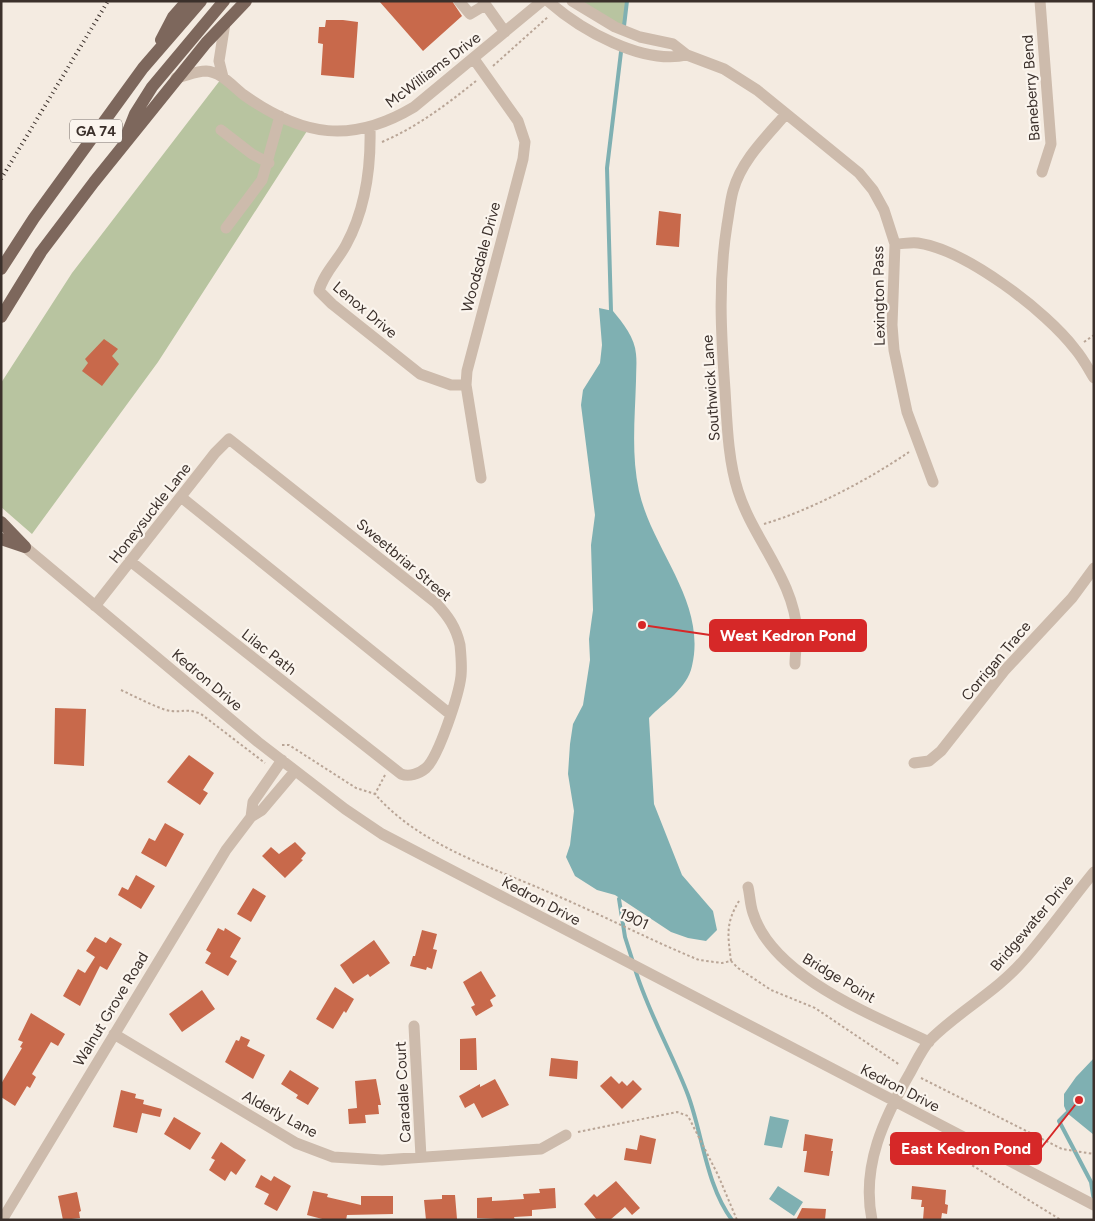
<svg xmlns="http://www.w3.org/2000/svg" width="1095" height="1221" viewBox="0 0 1095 1221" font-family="Figtree,sans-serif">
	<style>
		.green { fill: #b8c4a0 }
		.water { fill: #7fb0b2 }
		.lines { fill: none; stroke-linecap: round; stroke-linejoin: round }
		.stream { stroke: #7fb0b2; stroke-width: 4 }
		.building { fill: #c8694b }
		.path { stroke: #b9a596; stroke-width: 2; stroke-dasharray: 2.5 2.5; stroke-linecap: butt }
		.minor { stroke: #cdbbac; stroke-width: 11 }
		.major { stroke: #7d675c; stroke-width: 12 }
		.rail { stroke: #3b302b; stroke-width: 4; stroke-dasharray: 1 4; stroke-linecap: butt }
		.labels { text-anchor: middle; stroke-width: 4.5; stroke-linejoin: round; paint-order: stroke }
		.shield { fill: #fbf5ee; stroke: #756b66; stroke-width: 1 }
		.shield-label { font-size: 14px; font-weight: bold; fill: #3b302b }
		.street-label { font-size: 15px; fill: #3b302b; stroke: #fbf5ee }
		.leader { fill: none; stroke: #d62828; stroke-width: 2 }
		.callout-dot { fill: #d62828; stroke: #fbf5ee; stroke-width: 2 }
		.callout { fill: #d62828; stroke: #d62828; stroke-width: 2 }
		.callout-label { font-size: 16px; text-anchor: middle; font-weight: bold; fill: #fff }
	</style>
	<rect width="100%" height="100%" fill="#f4ebe1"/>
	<path class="green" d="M572,1H628L625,31Z
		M221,79L307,131L158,362L32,534L1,507V383L72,273Z"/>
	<path class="water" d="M599,308L613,311C623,323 635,338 636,354C637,363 636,372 636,381C635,417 631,454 639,491C652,550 707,602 692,666C687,689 664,702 649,718L654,804L682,875L713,911L717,930L706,941L688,938L671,932L615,895L597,890L575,876L566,857L570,845L574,811L568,774L570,744L573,724L583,705L590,660L589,639L593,610L591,545L595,515L581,405L583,390L600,363L602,345Z
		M1094,1058V1135L1067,1113L1064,1106V1094L1076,1077Z
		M770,1116L789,1120L782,1148L764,1145Z
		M778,1186L803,1202L794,1216L769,1199Z"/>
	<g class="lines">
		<path class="stream" d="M624,26L627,1
			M611,311L607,168L621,52
			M619,899L625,937L633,962
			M635,969C648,1012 672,1053 688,1095C703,1136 706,1185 732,1220
			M1067,1113L1059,1121L1091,1182L1094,1201"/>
	</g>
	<path class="building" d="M379,1H452L462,16L423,51Z
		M326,20H343L358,22L354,78L321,75L323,44L318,43L319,27H325Z
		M659,211L681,214L679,247L656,245Z
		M104,339L118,349L112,356L119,364L102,386L82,371L88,363L85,359Z
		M55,708L86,709L84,766L54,764Z
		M189,755L214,773L203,790L208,793L200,805L167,782Z
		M165,823L184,834L166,867L141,853L149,838L155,841Z
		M295,842L306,853L301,859L303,860L285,878L262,856L271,847L279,854Z
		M136,875L155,886L141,909L118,895L122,887L128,890Z
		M253,888L266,896L251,922L237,914Z
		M218,928L224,931L225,928L241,938L230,957L237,961L228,976L205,963L211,953L206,950Z
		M422,930L437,934L433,949L437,950L432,969L427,967L426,970L410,966L413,956H415Z
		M95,937L106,943L110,937L122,944L107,970L100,966L80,1006L63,996L78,969L85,973L95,957L86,951Z
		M374,940L390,963L370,977L368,974L353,984L340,965Z
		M481,971L496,996L490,1000L493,1006L476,1016L471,1007L475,1005L463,982Z
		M335,987L354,999L346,1013L344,1011L333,1029L316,1019Z
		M202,990L215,1009L182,1032L169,1014Z
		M31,1013L65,1034L58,1046L51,1042L32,1074L36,1077L30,1088L27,1086L15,1106L1,1097V1084L22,1048L20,1047L23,1042L18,1040Z
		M241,1036L250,1040L247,1046L265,1055L253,1079L225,1062L236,1040L239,1041Z
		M476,1038L477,1070H460V1039Z
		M551,1058L578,1061L577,1079L549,1076Z
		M290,1070L319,1088L308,1105L296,1098L298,1095L281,1084Z
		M611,1076L619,1084L622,1081L627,1086L633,1080L642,1089L622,1109L600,1086Z
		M376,1079L381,1105H378L379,1114L365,1115L366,1123L349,1124L348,1109L357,1108L355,1081Z
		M495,1079L509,1105L482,1118L474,1103L465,1108L459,1096L480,1084V1087Z
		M121,1090L136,1094L135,1098L144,1100L143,1104L162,1109L160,1117L142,1113L137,1133L113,1127Z
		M174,1117L201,1133L190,1150L164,1134Z
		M805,1134L833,1139L831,1151H833L829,1176L804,1172L807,1151H803Z
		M640,1135L656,1139L651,1164L624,1160L626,1148L637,1150Z
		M221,1142L246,1160L236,1175L231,1171L225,1181L209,1170L215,1160L211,1158Z
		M261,1175L271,1181L274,1176L291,1186L277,1211L264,1204L269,1194L255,1187Z
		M616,1181L640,1208L632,1215L625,1207L610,1220H597L584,1204L594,1194L597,1197Z
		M912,1186L946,1190L945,1204L948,1205L947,1214L942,1213L941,1220H923L924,1207H921L922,1200L911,1199Z
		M555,1188L556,1208L532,1210V1216L514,1217L515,1220L477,1218V1198L492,1197V1201L524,1199L523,1194L540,1193L539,1189Z
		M313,1191L328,1194L327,1197L361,1205V1196H393V1214L347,1215L346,1220H326L307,1215Z
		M77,1192L81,1211L79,1212L80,1218L63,1220L58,1196Z
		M442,1195H455L457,1219L426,1220L424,1200L442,1199Z
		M802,1208L826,1209L825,1220H796Z"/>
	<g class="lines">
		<path class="path" d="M493,66L549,16
			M382,142C417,127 446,105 476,81
			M1084,342L1094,335
			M764,524C811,510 868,480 909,452
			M121,690C136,697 151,705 166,710C181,714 185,707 201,714L265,763
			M282,745H289L356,788L375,794
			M385,775L375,794C420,846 492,867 553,894C602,915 650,940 699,960L722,963L731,961L738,968L771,990L815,1008L900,1065
			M731,961C728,936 725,924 739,901
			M921,1078L1062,1149L1094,1154
			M578,1132L677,1112L688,1116L718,1175L737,1220
			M889,1145L917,1139L928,1142L970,1164L1061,1220"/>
		<path class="minor" d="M459,1L470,14L485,5
			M483,1L505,32
			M548,1C581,30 642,65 687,55
			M572,1L615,27L640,37L673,44L687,55L724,69L757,90L821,142L859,173L873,190L884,210L895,244L892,325L894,350L907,412L933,482
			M1040,1L1051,144L1042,172
			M474,59L518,121L525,142L523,159L467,371L466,385L481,478
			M223,77L219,61L225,23
			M176,78C186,76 196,71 206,71C222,72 233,87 244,95C303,137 352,144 414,107L542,1
			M786,114C766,137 741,161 733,191C730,202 729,214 727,225C718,282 721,333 725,390C727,423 728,460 738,491C753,539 795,581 797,633C797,643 795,654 795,664
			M370,128C371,168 365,210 346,245C338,260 323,274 319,291L332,304L420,374L451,385H466
			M221,130L252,154L269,163
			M226,228L262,180L280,116
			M895,244C902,244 911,242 918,243C966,250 1046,311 1075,349C1082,357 1088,368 1094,378
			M181,497L450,714
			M25,547L258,742L345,809L382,834L1094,1205
			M95,606L215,453L229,439L436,603C448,616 456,627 460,645C461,655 462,666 461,676C459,694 439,756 426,768C419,774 409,777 401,774L130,561
			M914,763L929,761L941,751L1004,671L1072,598L1094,568
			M251,817L253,802L282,760
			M748,887C750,895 750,905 753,913C773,977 873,1015 929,1042
			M414,1026L421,1157
			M114,1034L296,1143L333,1157L382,1160L541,1149L566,1135
			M2,1220L226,850L251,817L262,810L295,771
			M872,1220C861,1166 884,1118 910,1073C916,1062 922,1049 930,1040C959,1011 996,992 1023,961C1048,933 1070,901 1094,872"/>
		<path class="major" d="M161,40L173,17L187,1
			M127,134L135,114L152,87L224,1
			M1,269L34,218L143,68L201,1
			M1,317L41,252L94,182L206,43L246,1
			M1,522L25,547
			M1,539L25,547"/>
		<path class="rail" d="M1,179L108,1"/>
	</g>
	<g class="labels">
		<rect class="shield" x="70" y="119.5" width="52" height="23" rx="4"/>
		<g class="shield-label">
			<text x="96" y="136">GA 74</text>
		</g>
		<g class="street-label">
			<text transform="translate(433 70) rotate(-37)" y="5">McWilliams Drive</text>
			<text transform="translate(1031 88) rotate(-94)" y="5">Baneberry Bend</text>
			<text transform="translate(481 257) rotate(-75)" y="5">Woodsdale Drive</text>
			<text transform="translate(879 296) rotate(-91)" y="5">Lexington Pass</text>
			<text transform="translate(365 310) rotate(40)" y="5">Lenox Drive</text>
			<text transform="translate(711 388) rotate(-94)" y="5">Southwick Lane</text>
			<text transform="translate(150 513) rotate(-52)" y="5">Honeysuckle Lane</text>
			<text transform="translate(404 560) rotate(40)" y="5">Sweetbriar Street</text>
			<text transform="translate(269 652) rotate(38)" y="5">Lilac Path</text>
			<text transform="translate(996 661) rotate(-50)" y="5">Corrigan Trace</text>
			<text transform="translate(207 680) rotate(40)" y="5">Kedron Drive</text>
			<text transform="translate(541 901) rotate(28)" y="5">Kedron Drive</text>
			<text transform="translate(634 919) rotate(25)" y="5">1901</text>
			<text transform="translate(1032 923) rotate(-50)" y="5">Bridgewater Drive</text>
			<text transform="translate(839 978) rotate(31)" y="5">Bridge Point</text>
			<text transform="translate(111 1009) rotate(-59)" y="5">Walnut Grove Road</text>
			<text transform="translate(900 1088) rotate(27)" y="5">Kedron Drive</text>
			<text transform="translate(403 1092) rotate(-93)" y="5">Caradale Court</text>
			<text transform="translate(280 1114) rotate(28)" y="5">Alderly Lane</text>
		</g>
	</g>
	<path class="leader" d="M642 625L710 635M1079 1100L1041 1148"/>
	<g class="callout-dot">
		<circle cx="642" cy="625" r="5"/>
		<circle cx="1079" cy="1100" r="5"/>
	</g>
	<g class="callout">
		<rect x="710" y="620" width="156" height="31" rx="5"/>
		<rect x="891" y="1133" width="150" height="31" rx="5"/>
	</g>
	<g class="callout-label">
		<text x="788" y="641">West Kedron Pond</text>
		<text x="966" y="1154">East Kedron Pond</text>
	</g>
	<rect width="1095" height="1221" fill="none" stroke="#3b302b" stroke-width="5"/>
</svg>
